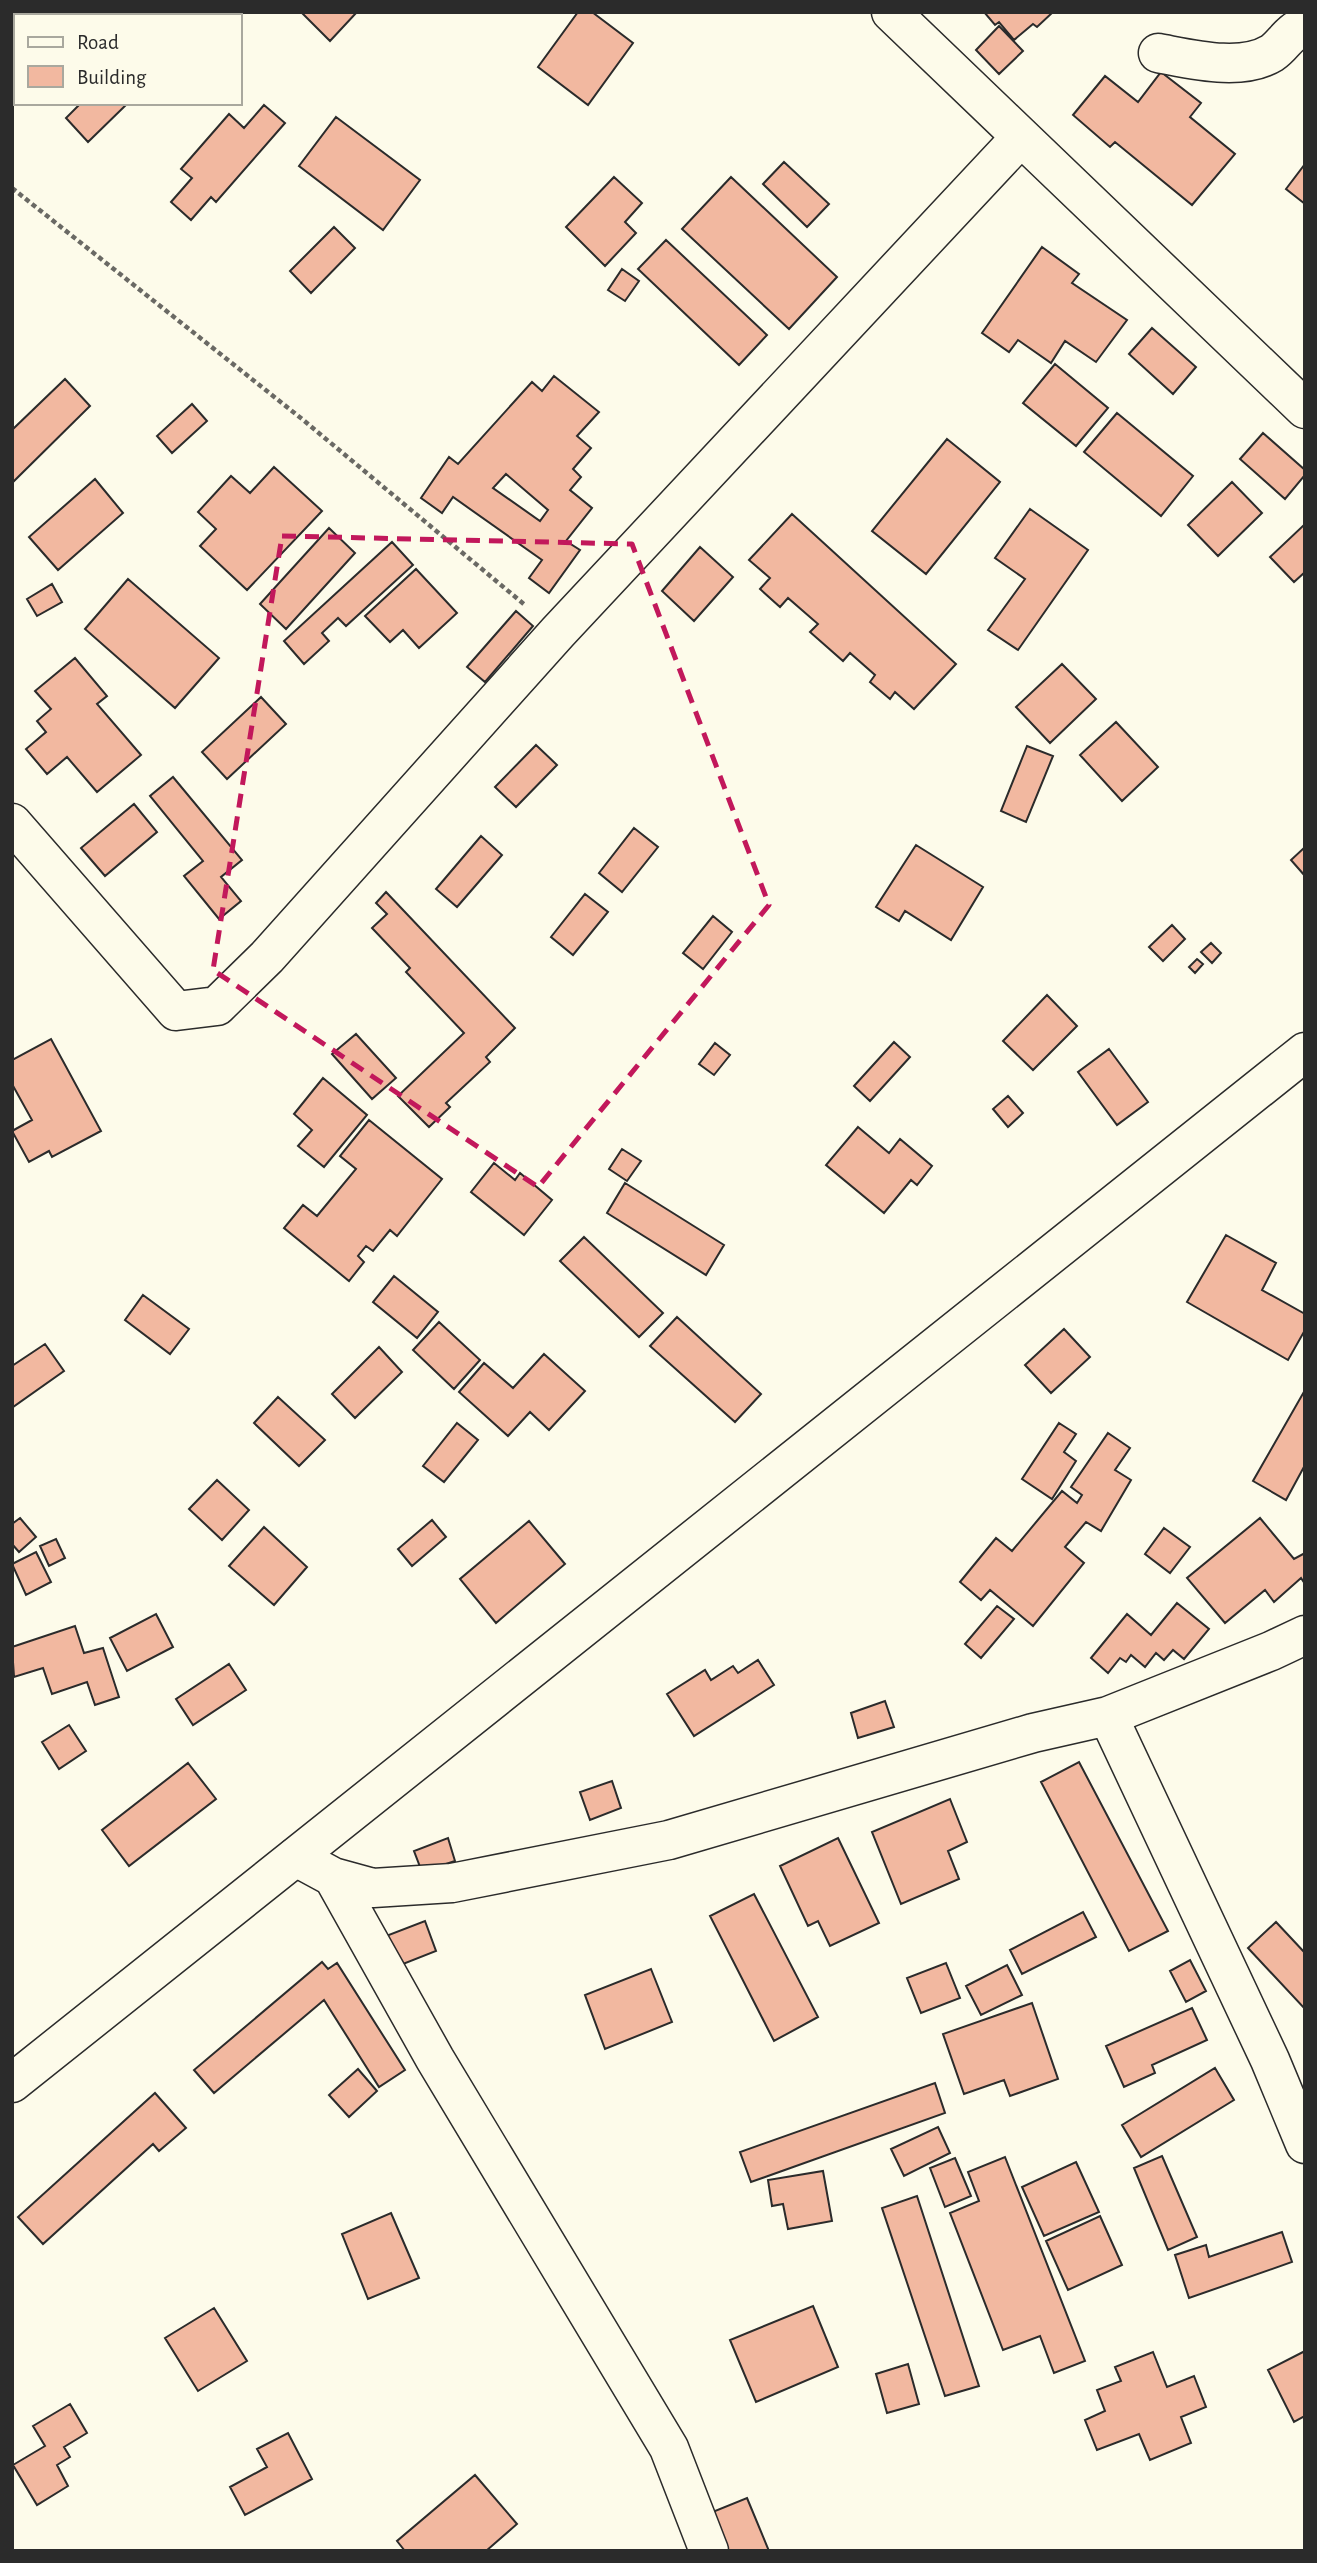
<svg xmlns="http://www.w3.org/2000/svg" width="1317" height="2563" viewBox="0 0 1317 2563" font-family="'Alegreya Sans',sans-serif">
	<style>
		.building { fill: #f2b8a0; stroke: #2b2b2b; stroke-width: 2; fill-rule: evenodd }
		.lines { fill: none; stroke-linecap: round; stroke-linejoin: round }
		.minor-casing { stroke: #2b2b2b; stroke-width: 41 }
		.secondary-casing { stroke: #2b2b2b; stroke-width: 41 }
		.path { stroke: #6a6964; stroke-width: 4.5; stroke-dasharray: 5 3.5; stroke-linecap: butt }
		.minor { stroke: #fdfbea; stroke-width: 38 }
		.secondary { stroke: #fdfbea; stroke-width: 38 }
		.marked { fill: none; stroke: #c2185b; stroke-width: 5; stroke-dasharray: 14 9; stroke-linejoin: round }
	</style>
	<rect width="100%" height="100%" fill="#fdfbea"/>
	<path class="building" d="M144,12H210L207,16H141Z
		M301,12H357L330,41Z
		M578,12H592L633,43L588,105L538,67Z
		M984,12H1053L1037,27L1033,24L1014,40L999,22L995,25Z
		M999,26L1023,51L999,74L976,50Z
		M1161,72L1201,103L1190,117L1235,154L1192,205L1115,142L1110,147L1073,115L1105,76L1138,102Z
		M81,103H128L88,142L66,118Z
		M264,105L285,123L216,202L211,197L191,220L171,202L192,178L181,169L229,114L244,128Z
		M336,117L420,180L383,230L299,166Z
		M784,162L829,204L807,227L763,184Z
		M1305,164V204L1286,189Z
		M614,177L642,203L625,222L636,233L605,266L566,227Z
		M731,177L837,277L789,329L682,229Z
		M334,227L355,248L311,293L290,271Z
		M666,240L767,335L739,365L638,269Z
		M1042,247L1079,274L1072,283L1127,320L1096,362L1065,341L1051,363L1018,340L1009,352L982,333Z
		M622,269L639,281L625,301L608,290Z
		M1152,328L1196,367L1173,394L1129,354Z
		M1055,364L1108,408L1076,446L1023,403Z
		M554,376L599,412L577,436L591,448L573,469L581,477L570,490L592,508L566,541L580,550L549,593L529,578L542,560L453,497L442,513L421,498L449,457L458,464L532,382L542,391ZM506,474L548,510L540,521L493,488Z
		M65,379L90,406L12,483V430Z
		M192,404L207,421L172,453L157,436Z
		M1117,413L1193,476L1161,516L1084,452Z
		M1263,433L1305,470V475L1285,499L1240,459Z
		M947,439L1000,482L926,574L872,531Z
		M274,467L322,511L247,590L200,546L216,529L198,512L231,476L250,493Z
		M95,479L123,513L58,570L29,537Z
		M1232,482L1262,513L1218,556L1188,525Z
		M1030,509L1088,550L1018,650L988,630L1025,579L995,558Z
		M792,514L956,664L914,709L895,692L890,699L870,682L875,675L850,653L843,661L810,632L818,624L788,598L780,607L760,589L770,578L749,560Z
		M1305,524V572L1294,582L1270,557Z
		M329,528L355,553L286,629L260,604Z
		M392,542L413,565L346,626L338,618L322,633L329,641L304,664L284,641Z
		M700,547L733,577L694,621L662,591Z
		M416,569L457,613L419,648L403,630L390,642L365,616Z
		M128,579L219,658L175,708L85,629Z
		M52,584L62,602L37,616L27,599Z
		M516,611L533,626L485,682L467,667Z
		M75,658L107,696L97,704L141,755L97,792L67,757L47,774L26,749L46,732L37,721L51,709L35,691Z
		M1062,664L1096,699L1050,743L1016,707Z
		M261,697L286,724L227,779L202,752Z
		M1116,722L1158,767L1122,801L1080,755Z
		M536,745L557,765L516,807L495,787Z
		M1027,746L1053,756L1026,822L1001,811Z
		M173,777L242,860L221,877L241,901L219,919L184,876L203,861L150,796Z
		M134,804L157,832L105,876L81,848Z
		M634,828L658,847L622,892L599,873Z
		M481,836L502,855L457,907L436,889Z
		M916,845L983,887L951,940L905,911L899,921L876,907Z
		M1305,847V876L1291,860Z
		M386,892L515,1028L486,1057L490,1062L446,1103L450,1107L429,1127L398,1096L464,1033L406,972L410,968L372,928L387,914L376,903Z
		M585,894L608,912L573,955L551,937Z
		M713,916L732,932L703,969L683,953Z
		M1172,925L1185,939L1163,961L1149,947Z
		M1211,943L1221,953L1212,963L1201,952Z
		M1197,959L1203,964L1195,973L1189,967Z
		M1047,995L1077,1026L1033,1070L1003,1041Z
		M356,1034L396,1078L372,1099L332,1054Z
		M51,1039L101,1131L52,1157L49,1151L29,1162L12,1131L32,1120L12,1084V1060Z
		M894,1042L910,1057L870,1101L854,1086Z
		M715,1043L730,1055L714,1075L699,1064Z
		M1109,1049L1148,1102L1117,1125L1078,1072Z
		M323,1078L367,1115L324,1167L298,1146L312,1130L294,1114Z
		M1008,1096L1023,1113L1008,1127L993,1109Z
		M369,1120L442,1179L397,1236L390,1230L373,1251L366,1246L358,1256L364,1262L349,1281L284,1228L303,1205L317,1216L356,1169L340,1156Z
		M858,1127L889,1153L900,1139L932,1166L917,1185L911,1180L884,1213L826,1165Z
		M622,1149L641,1161L627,1181L609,1169Z
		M494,1163L515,1180L520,1173L552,1200L524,1235L471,1192Z
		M625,1183L724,1245L706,1275L607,1213Z
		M1226,1235L1276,1263L1262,1290L1305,1314V1330L1288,1360L1187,1302Z
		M584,1237L663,1313L639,1337L560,1261Z
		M394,1276L438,1312L417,1338L373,1302Z
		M143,1295L189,1329L170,1354L125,1320Z
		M677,1317L761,1394L735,1422L650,1346Z
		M439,1322L480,1360L454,1389L413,1350Z
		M1064,1329L1090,1357L1051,1393L1025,1365Z
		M45,1344L64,1371L13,1407L12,1366Z
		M379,1347L402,1372L355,1418L332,1394Z
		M544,1354L585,1391L549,1430L530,1412L508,1436L459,1392L484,1363L513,1388Z
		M1305,1390V1465L1286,1500L1253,1481Z
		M278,1397L325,1440L299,1466L254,1423Z
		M457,1423L478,1440L444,1482L423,1466Z
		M1059,1423L1076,1434L1064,1452L1076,1461L1052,1499L1022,1479Z
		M1108,1433L1130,1448L1115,1470L1131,1480L1101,1531L1086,1522L1065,1547L1084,1563L1033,1626L990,1590L981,1600L960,1582L996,1538L1012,1551L1062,1491L1077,1503L1082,1495L1071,1487Z
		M217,1480L249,1510L222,1540L189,1509Z
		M20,1518L36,1537L19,1552L12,1544V1524Z
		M1260,1518L1294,1559L1305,1553V1584L1301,1578L1274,1602L1265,1590L1225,1623L1187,1578Z
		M432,1520L446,1537L412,1566L398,1549Z
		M529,1521L565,1564L496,1623L460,1579Z
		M264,1527L307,1567L274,1605L229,1566Z
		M1164,1528L1190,1547L1170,1573L1145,1554Z
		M56,1539L65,1558L49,1566L40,1546Z
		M36,1552L51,1582L26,1595L12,1564Z
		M1177,1603L1209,1629L1184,1659L1173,1650L1164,1660L1156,1653L1145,1667L1131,1655L1126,1662L1120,1658L1108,1673L1091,1658L1127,1614L1151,1635Z
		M997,1606L1014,1619L981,1658L965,1644Z
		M156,1614L173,1647L127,1671L110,1638Z
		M75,1626L84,1653L103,1648L119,1697L95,1705L87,1682L52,1694L43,1668L14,1677L12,1647Z
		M758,1660L774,1685L694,1736L667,1694L705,1670L711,1680L733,1666L738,1673Z
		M229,1664L246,1690L193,1725L176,1699Z
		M885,1701L894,1727L858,1738L851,1713Z
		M69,1725L86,1751L59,1769L42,1742Z
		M1079,1762L1168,1931L1129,1951L1041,1782Z
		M188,1763L216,1799L129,1866L102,1830Z
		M612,1781L621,1808L590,1820L580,1792Z
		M950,1799L967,1842L948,1851L959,1879L901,1904L872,1832Z
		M448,1838L455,1861L422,1872L414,1851Z
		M838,1838L879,1923L830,1946L818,1921L808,1926L780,1866Z
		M754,1894L818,2017L774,2041L710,1916Z
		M1083,1912L1096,1937L1022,1974L1010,1950Z
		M425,1921L436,1951L398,1966L386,1936Z
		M1276,1922L1305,1953V2009L1248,1948Z
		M1190,1960L1206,1991L1186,2002L1170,1971Z
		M322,1962L328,1969L337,1963L405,2070L379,2087L324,2000L214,2093L194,2070Z
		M946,1963L960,1998L921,2013L907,1978Z
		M1007,1965L1022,1995L981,2015L966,1986Z
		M651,1969L672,2022L605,2049L585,1995Z
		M1032,2003L1058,2079L1010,2096L1004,2080L964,2094L943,2034Z
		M1192,2008L1207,2040L1152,2065L1155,2073L1124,2087L1106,2046Z
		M1215,2068L1234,2100L1141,2157L1122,2125Z
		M358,2069L377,2091L349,2117L329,2095Z
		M935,2083L945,2113L751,2182L740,2152Z
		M155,2093L186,2128L159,2151L153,2144L43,2244L18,2217Z
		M938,2127L950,2153L904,2176L891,2149Z
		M1162,2156L1197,2237L1168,2250L1134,2168Z
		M1005,2157L1085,2361L1054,2373L1040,2336L1003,2350L950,2213L979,2201L968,2172Z
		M955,2158L971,2196L945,2207L930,2168Z
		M1076,2162L1099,2212L1044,2236L1022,2187Z
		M823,2171L832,2221L788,2229L783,2204L772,2206L768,2180Z
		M917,2196L979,2386L945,2396L882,2208Z
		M391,2213L419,2278L368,2299L342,2234Z
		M1100,2216L1122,2265L1068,2290L1046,2241Z
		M1282,2232L1292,2262L1189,2298L1175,2255L1206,2245L1209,2257Z
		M813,2306L838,2367L756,2402L730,2340Z
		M214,2308L247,2361L198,2391L165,2338Z
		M1305,2351V2416L1294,2422L1268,2370Z
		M1153,2352L1167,2387L1194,2376L1206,2407L1181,2417L1191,2443L1150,2460L1139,2434L1097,2450L1085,2420L1105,2411L1097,2390L1121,2381L1115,2367Z
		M908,2364L919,2404L887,2413L876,2374Z
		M70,2404L87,2433L64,2447L70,2457L57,2465L68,2486L37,2505L13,2465L45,2446L33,2426Z
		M288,2433L312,2479L245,2515L230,2487L267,2467L257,2449Z
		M475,2475L517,2524L486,2551H405L397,2541Z
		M747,2498L769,2551H726L710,2513Z"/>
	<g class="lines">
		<defs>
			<path id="minor" d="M891,12L1305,409
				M1158,53C1191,59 1241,72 1272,53C1284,45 1289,31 1305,26
				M12,823L176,1011L217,1006L267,957L558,632L1021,137
				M1108,1716L1270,2060L1305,2144
				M296,1857L333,1877L373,1888L452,1883L669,1840L1033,1733L1108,1716L1271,1651L1305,1635
				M333,1877L435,2059L669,2448L709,2551"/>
			<path id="secondary" d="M12,2083L1305,1052"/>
		</defs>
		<use href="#minor" class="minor-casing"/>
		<use href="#secondary" class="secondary-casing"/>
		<path class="path" d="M12,188L302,419L525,605"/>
		<use href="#minor" class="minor"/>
		<use href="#secondary" class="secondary"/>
	</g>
	<path class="marked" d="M282,536L632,544L769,905L538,1187L213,970Z"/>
	<rect width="1317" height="2563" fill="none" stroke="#2b2b2b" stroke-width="28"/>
	<rect x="14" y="14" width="228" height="91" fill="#fdfbea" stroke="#a9a89e" stroke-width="2"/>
	<rect x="28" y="37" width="35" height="10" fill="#fdfbea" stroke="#a9a89e" stroke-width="2"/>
	<text x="77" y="49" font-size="21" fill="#2b2b2b">Road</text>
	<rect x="28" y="66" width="35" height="21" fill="#f2b8a0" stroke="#a9a89e" stroke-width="2"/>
	<text x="77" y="84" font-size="21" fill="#2b2b2b">Building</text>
</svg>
